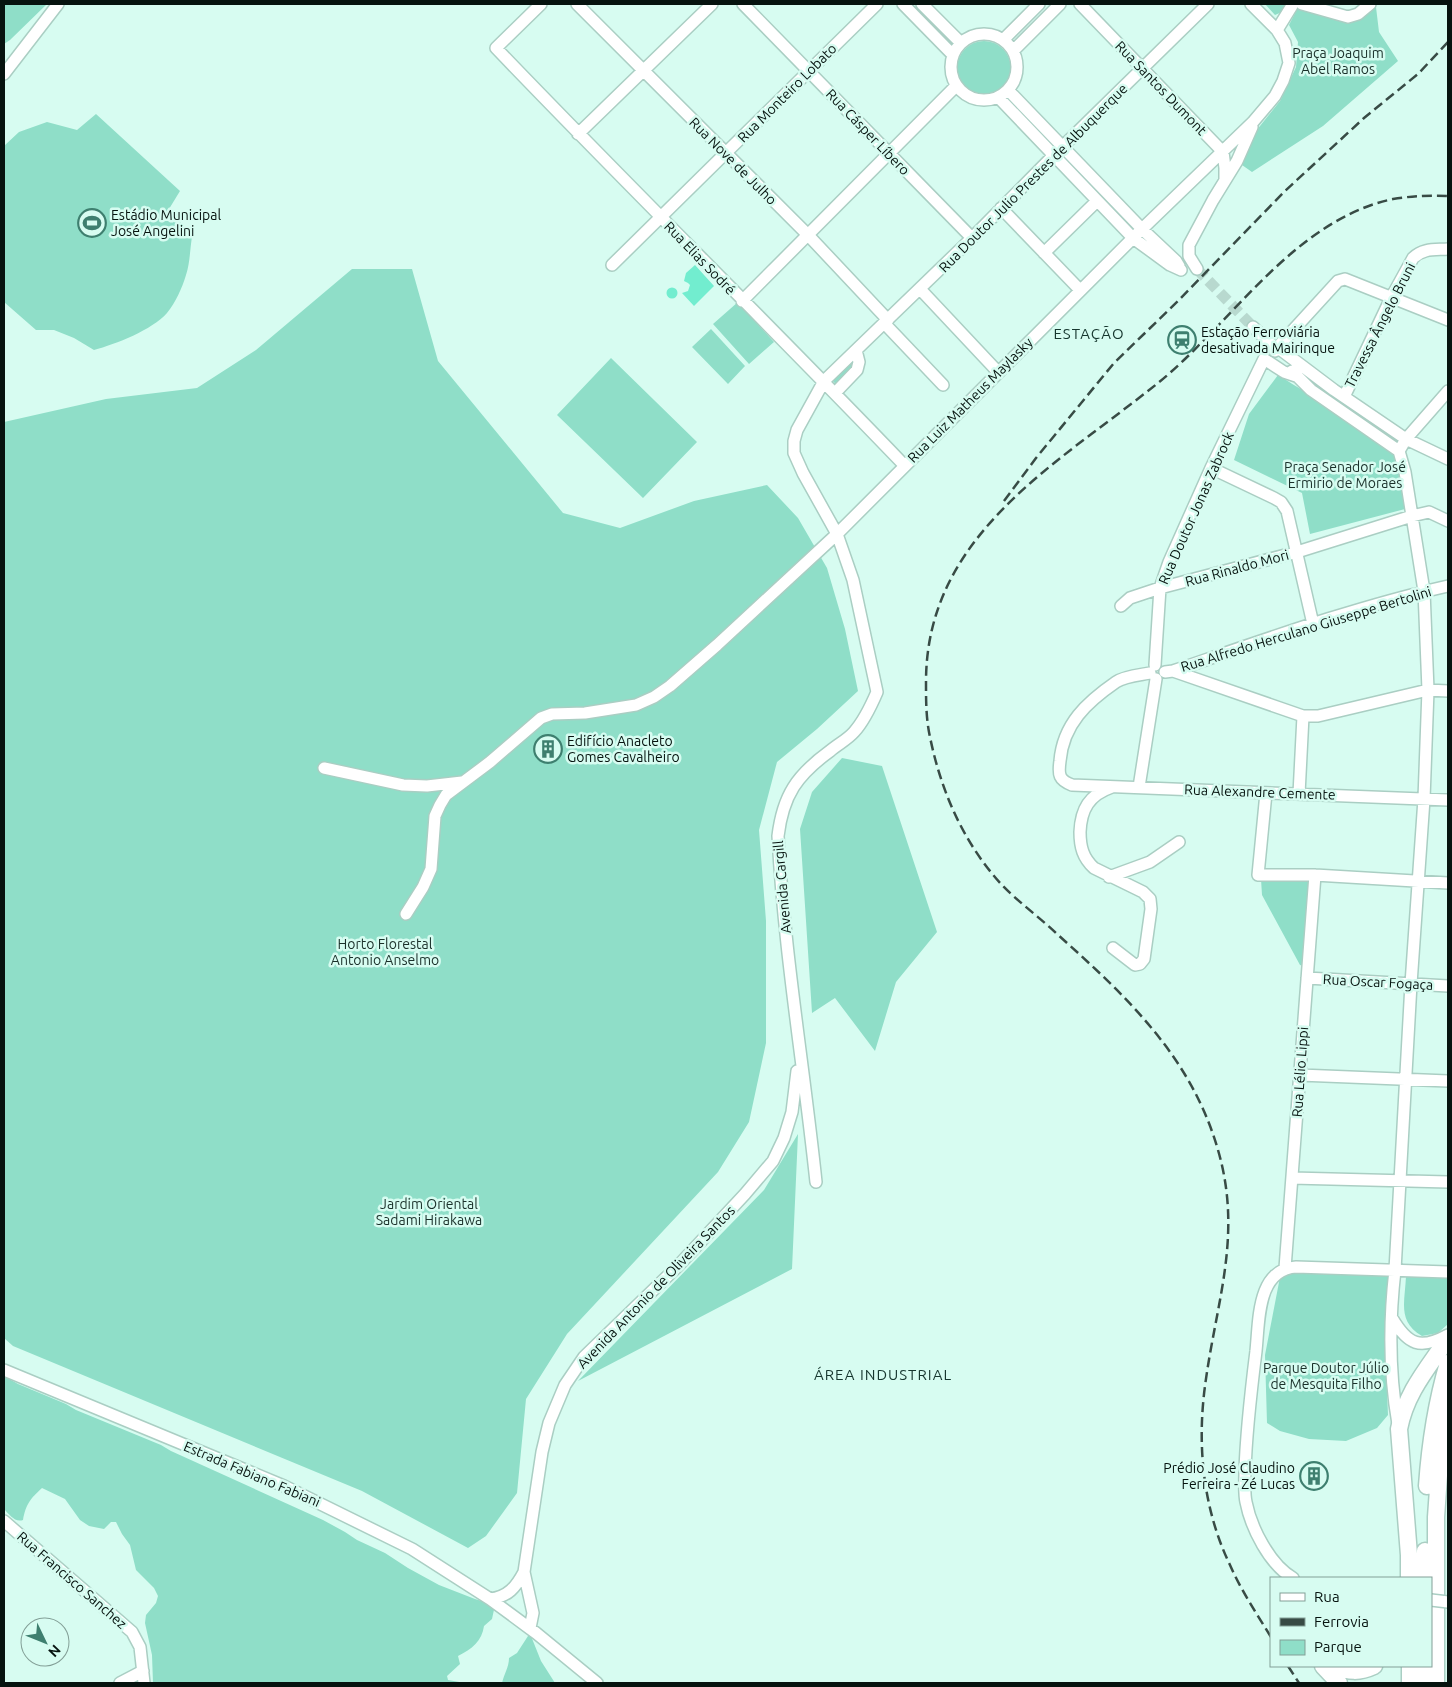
<svg xmlns="http://www.w3.org/2000/svg" width="1452" height="1687" viewBox="0 0 1452 1687" font-family="Ubuntu,sans-serif">
	<style>
		.green { fill: #8fdec8 }
		.water { fill: #72edcf }
		.lines { fill: none; stroke-linecap: round; stroke-linejoin: round }
		.minor-tunnel { stroke: #b8d9cf; stroke-width: 11; stroke-dasharray: 11 5.5; stroke-linecap: butt }
		.minor-casing { stroke: #aacec3; stroke-width: 14 }
		.highway-casing { stroke: #aacec3; stroke-width: 19 }
		.minor { stroke: #fff; stroke-width: 11 }
		.highway { stroke: #fff; stroke-width: 16 }
		.rail { stroke: #384b45; stroke-width: 2.5; stroke-dasharray: 10 5; stroke-linecap: butt }
		.minor-bridge-casing { stroke: #aacec3; stroke-width: 14; stroke-linecap: butt }
		.minor-bridge { stroke: #fff; stroke-width: 11 }
		.labels { text-anchor: middle; stroke-width: 5; stroke-linejoin: round; paint-order: stroke }
		.park-label { font-size: 14px; fill: #1a302a; stroke: #d7fcf1 }
		.street-label { font-size: 14px; fill: #06130f; stroke: #d7fcf1 }
		.poi-label { font-size: 14px; fill: #06130f; stroke: #d7fcf1; text-anchor: start }
		.neighbourhood-label { font-size: 15px; letter-spacing: 1px; fill: #16362e; stroke: #d7fcf1 }
	</style>
	<rect width="100%" height="100%" fill="#d7fcf1"/>
	<path class="green" d="M4,4H47L10,40L4,44Z
		M1265,4H1287L1282,12L1275,15Z
		M1376,7L1379,32L1398,61L1323,126L1252,172L1242,165L1252,136L1280,101L1296,67L1298,42L1289,25L1297,9L1336,20L1355,22Z
		M957 68a27 27 0 1 1 54 0a27 27 0 1 1-54 0Z
		M96,114L180,191L169,209L192,236C190,249 190,263 186,275C182,288 176,302 167,313C152,330 116,344 94,350L74,338L54,330H36L4,302V146L19,132L47,122L77,130Z
		M352,269H412L438,361L563,513L620,528L694,501L767,485L798,518L827,568L845,629L858,691L817,729L777,762L759,830L766,921V1043L749,1122L718,1172L567,1334L526,1399L517,1493L486,1536L468,1548L362,1491L13,1346L4,1338V422L106,399L197,388L256,350Z
		M738,302L774,342L749,364L713,324Z
		M711,329L745,366L728,384L692,347Z
		M611,358L697,442L643,498L557,415Z
		M855,358V369L838,387L833,381L835,378Z
		M1278,375C1298,388 1388,440 1395,456C1402,472 1403,492 1405,509L1310,534L1302,493L1234,460L1249,414Z
		M842,758L882,766L937,932L896,982L875,1051L835,998L812,1013L800,829L812,792Z
		M1261,879H1313L1304,966L1300,965L1262,895Z
		M798,1134L792,1269L578,1381L764,1190Z
		M1287,1272L1386,1276L1390,1278L1385,1344L1388,1415L1377,1428L1346,1441L1309,1439L1280,1431L1267,1423L1265,1355L1280,1277Z
		M1406,1276L1448,1277V1324L1438,1333L1422,1336C1397,1321 1405,1302 1406,1276Z
		M4,1376L18,1384L66,1404L76,1410L161,1445L171,1451L323,1520L345,1532L357,1540L385,1553L408,1568L439,1585L475,1599L495,1605L492,1619L484,1626C482,1641 472,1649 458,1656L460,1664L447,1676L448,1680L465,1683H153L152,1655L145,1623L146,1615L156,1603L158,1596L154,1588L136,1570L130,1545L122,1534L116,1522H111L104,1529L89,1526L80,1520L65,1499L42,1488C30,1499 26,1504 23,1520C15,1523 9,1514 4,1509Z
		M528,1636H531L541,1661L555,1683H502C504,1674 509,1667 509,1658L517,1653Z"/>
	<path class="water" d="M695,265L714,286L694,306L682,293L688,291L690,285L688,283L684,281L686,273Z
		M666.5 293a5.5 5.5 0 1 1 11 0a5.5 5.5 0 1 1-11 0Z"/>
	<g class="lines">
		<path class="minor-tunnel" d="M1197,269L1253,327"/>
		<defs>
			<path id="minor" d="M541,4L496,48C631,189 770,325 905,466
				M577,4L808,235L888,320
				M743,4L972,238
				M903,4L953,55
				M922,4L961,43
				M1080,4L1223,152L1225,168V180
				M1302,4L1348,17L1358,14L1370,4
				M1277,30L1293,4
				M951 67a33 33 0 1 1 66 0a33 33 0 1 1-66 0Z
				M1003,40L1039,4
				M1013,51L1060,4
				M4,74L58,4
				M1008,90L1142,229L1176,261L1179,266
				M998,97L1133,238L1170,265L1181,270
				M578,134L712,4
				M1001,208L1080,290
				M1044,253L1097,201
				M612,265L877,4
				M1197,269L1189,256V245L1213,200L1237,161L1252,127
				M920,289L998,372
				M742,301L956,86
				M884,323L943,385
				M1253,327L1273,346L1275,351
				M1273,346L1277,347L1334,390L1406,439L1448,459
				M1275,350L1338,281L1345,279L1448,320
				M1292,371L1311,390L1399,451
				M835,393L857,370L859,362L856,350
				M1344,397L1391,298L1413,258C1423,248 1435,250 1448,249
				M1211,468L1274,498L1281,502L1287,511L1313,624
				M1121,606L1130,598L1160,588L1297,552L1412,516L1429,512L1448,521
				M1155,665L1160,588L1169,562L1211,468L1264,359L1284,372L1296,376
				M1173,671L1303,716H1318L1428,690L1448,691
				M1165,672L1173,671C1264,640 1355,607 1448,586
				M1150,673C1140,675 1125,676 1116,682C1087,702 1063,724 1060,761C1058,775 1059,780 1072,785L1448,800
				M324,768L403,785L427,786L462,782
				M1112,787C1089,795 1081,809 1080,832C1080,847 1083,858 1094,868L1143,892L1150,899L1151,909L1144,959L1140,964L1135,965L1113,948
				M1139,787L1156,679
				M1266,793L1258,875H1315L1448,883
				M1299,794L1303,716
				M1109,877L1150,862L1179,842
				M406,914L423,887L431,869L435,816L440,805L446,795L490,762L541,718L552,714L585,713L636,705L654,697L670,686L717,645L837,534L1142,229L1253,122L1275,96L1283,81L1289,63L1285,43L1277,30L1251,4
				M1307,978L1448,986
				M1300,1075L1448,1081
				M1292,1178L1448,1182
				M816,1182C804,1067 784,952 778,836C783,795 797,775 830,751C838,744 847,740 854,732C864,721 871,706 877,692L853,580L837,534L803,473L794,453V441L797,430L824,381L972,238L1053,156L1208,4
				M1285,1268L1315,875
				M1392,1318C1408,1345 1420,1350 1448,1335
				M4,1370L284,1486L412,1549L490,1599L536,1633L597,1683
				M1398,1424C1389,1373 1389,1322 1395,1270L1411,984L1424,799L1428,690L1424,591L1405,472L1399,451L1406,439L1448,391
				M4,1521L132,1632L140,1647L144,1683
				M1293,1578C1270,1565 1251,1528 1246,1502C1244,1493 1245,1482 1245,1472C1246,1432 1251,1391 1256,1351C1258,1331 1258,1309 1265,1291C1271,1276 1281,1268 1296,1267L1448,1272
				M490,1599C508,1597 516,1587 524,1572
				M530,1628L533,1613L524,1572L542,1452L549,1423L565,1385L584,1357L677,1267L745,1194L773,1161L784,1138L792,1112L797,1071
				M120,1683L143,1671"/>
			<path id="highway" d="M1427,1486C1430,1444 1436,1404 1448,1363
				M1409,1578V1555L1399,1429C1406,1392 1428,1368 1448,1338
				M1424,1578L1425,1551
				M1323,1666L1339,1683
				M1334,1666C1349,1672 1359,1673 1374,1666
				M1410,1666V1683
				M1422,1683L1423,1666
				M1436,1683V1517L1441,1448L1448,1407"/>
		</defs>
		<use href="#minor" class="minor-casing"/>
		<use href="#highway" class="highway-casing"/>
		<use href="#minor" class="minor"/>
		<use href="#highway" class="highway"/>
		<path class="rail" d="M1004,501L1036,458L1114,363L1178,301L1285,191L1364,118L1418,74L1448,42
			M1271,1637C1256,1613 1241,1590 1230,1565C1203,1509 1197,1446 1205,1386C1216,1302 1243,1236 1218,1150C1191,1056 1126,996 1056,933C1038,916 1017,901 1001,884C963,842 941,791 930,737C926,719 926,701 926,682C926,535 1056,465 1158,383C1233,322 1294,220 1393,199C1412,196 1430,195 1448,196
			M1288,1666L1299,1683"/>
		<defs>
			<path id="minor-bridge" d="M1431,1600L1448,1602"/>
		</defs>
		<use href="#minor-bridge" class="minor-bridge-casing"/>
		<use href="#minor-bridge" class="minor-bridge"/>
	</g>
	<defs>
		<symbol id="stadium-ring" viewBox="-11 -11 22 22"><circle r="9.5" fill="#d7fcf1" stroke="#3e7f6f" stroke-width="1.5"/><path d="M0-5a6.5 5 0 1 0 0 10a6.5 5 0 1 0 0-10ZM-3.5-1.8h7v3.6h-7Z" fill="#3e7f6f"/></symbol>
		<symbol id="station-ring" viewBox="-11 -11 22 22"><circle r="9.5" fill="#d7fcf1" stroke="#3e7f6f" stroke-width="1.5"/><path d="M-3-6H3Q5-6 5-4V2Q5 4 3 4L4.5 6H3L1.5 4h-3L-3 6H-4.5L-3 4Q-5 4-5 2V-4Q-5-6-3-6ZM-3.5-4v3h7v-3ZM-3.5 1v1.5H-2V1ZM2 1v1.5H3.5V1Z" fill="#3e7f6f"/></symbol>
		<symbol id="building-ring" viewBox="-11 -11 22 22"><circle r="9.5" fill="#d7fcf1" stroke="#3e7f6f" stroke-width="1.5"/><path d="M-4-6H4V6H1V3H-1V6H-4ZM-2.5-4.3h1.7v1.8h-1.7ZM.8-4.3h1.7v1.8H.8ZM-2.5-1h1.7V.8h-1.7ZM.8-1h1.7V.8H.8Z" fill="#3e7f6f"/></symbol>
	</defs>
	<g fill-rule="evenodd">
		<use href="#stadium-ring" x="76" y="207" width="32" height="32"/>
		<use href="#station-ring" x="1166" y="324" width="32" height="32"/>
		<use href="#building-ring" x="532" y="733" width="32" height="32"/>
		<use href="#building-ring" x="1298" y="1460" width="32" height="32"/>
	</g>
	<g class="labels">
		<g class="park-label">
			<text x="1338" y="58">Praça Joaquim<tspan x="1338" dy="16">Abel Ramos</tspan></text>
			<text x="1345" y="472">Praça Senador José<tspan x="1345" dy="16">Ermirio de Moraes</tspan></text>
			<text x="385" y="949">Horto Florestal<tspan x="385" dy="16">Antonio Anselmo</tspan></text>
			<text x="429" y="1209">Jardim Oriental<tspan x="429" dy="16">Sadami Hirakawa</tspan></text>
			<text x="1326" y="1373">Parque Doutor Júlio<tspan x="1326" dy="16">de Mesquita Filho</tspan></text>
		</g>
		<g class="street-label">
			<text transform="translate(1161 88) rotate(46)" y="5">Rua Santos Dumont</text>
			<text transform="translate(787 93) rotate(-45)" y="5">Rua Monteiro Lobato</text>
			<text transform="translate(868 132) rotate(46)" y="5">Rua Cásper Líbero</text>
			<text transform="translate(733 161) rotate(45)" y="5">Rua Nove de Julho</text>
			<text transform="translate(1033 178) rotate(-45)" y="5">Rua Doutor Julio Prestes de Albuquerque</text>
			<text transform="translate(700 258) rotate(46)" y="5">Rua Elias Sodré</text>
			<text transform="translate(1380 325) rotate(-63)" y="5">Travessa Ângelo Bruni</text>
			<text transform="translate(970 400) rotate(-45)" y="5">Rua Luiz Matheus Maylasky</text>
			<text transform="translate(1196 508) rotate(-66)" y="5">Rua Doutor Jonas Zabrock</text>
			<text transform="translate(1237 568) rotate(-15)" y="5">Rua Rinaldo Mori</text>
			<text transform="translate(1306 629) rotate(-17)" y="5">Rua Alfredo Herculano Giuseppe Bertolini</text>
			<text transform="translate(1260 792) rotate(2)" y="5">Rua Alexandre Cemente</text>
			<text transform="translate(782 887) rotate(-95)" y="5">Avenida Cargill</text>
			<text transform="translate(1378 982) rotate(3)" y="5">Rua Oscar Fogaça</text>
			<text transform="translate(1300 1072) rotate(-86)" y="5">Rua Lélio Lippi</text>
			<text transform="translate(656 1287) rotate(-46)" y="5">Avenida Antonio de Oliveira Santos</text>
			<text transform="translate(252 1474) rotate(23)" y="5">Estrada Fabiano Fabiani</text>
			<text transform="translate(72 1580) rotate(41)" y="5">Rua Francisco Sanchez</text>
		</g>
		<g class="poi-label">
			<text x="111" y="220">Estádio Municipal<tspan x="111" dy="16">José Angelini</tspan></text>
			<text x="1201" y="337">Estação Ferroviária<tspan x="1201" dy="16">desativada Mairinque</tspan></text>
			<text x="567" y="746">Edifício Anacleto<tspan x="567" dy="16">Gomes Cavalheiro</tspan></text>
			<text x="1295" y="1473" text-anchor="end">Prédio José Claudino<tspan x="1295" dy="16">Ferreira - Zé Lucas</tspan></text>
		</g>
		<g class="neighbourhood-label">
			<text x="1089" y="339">ESTAÇÃO</text>
			<text x="883" y="1380">ÁREA INDUSTRIAL</text>
		</g>
	</g>
	<rect width="1452" height="1687" fill="none" stroke="#06130f" stroke-width="10"/>
	<rect x="1270" y="1577" width="162" height="90" fill="#d7fcf1" stroke="#839f97"/>
	<rect x="1280" y="1593" width="25" height="8" fill="#ffffff" stroke="#839f97"/>
	<text x="1314" y="1602" font-size="15" fill="#06130f">Rua</text>
	<rect x="1280" y="1618" width="25" height="8" fill="#384b45" stroke="#839f97"/>
	<text x="1314" y="1627" font-size="15" fill="#06130f">Ferrovia</text>
	<rect x="1280" y="1640" width="25" height="15" fill="#8fdec8" stroke="#839f97"/>
	<text x="1314" y="1652" font-size="15" fill="#06130f">Parque</text>
	<g transform="translate(45 1642) rotate(133)"><circle r="24" fill="#d7fcf1" stroke="#839f97"/>
	<path d="M0-4L9 19L0 12L-9 19Z" fill="#3e7f6f"/>
	<text y="-8" font-size="14" font-weight="bold" text-anchor="middle" fill="#06130f">N</text>
	</g>
</svg>
